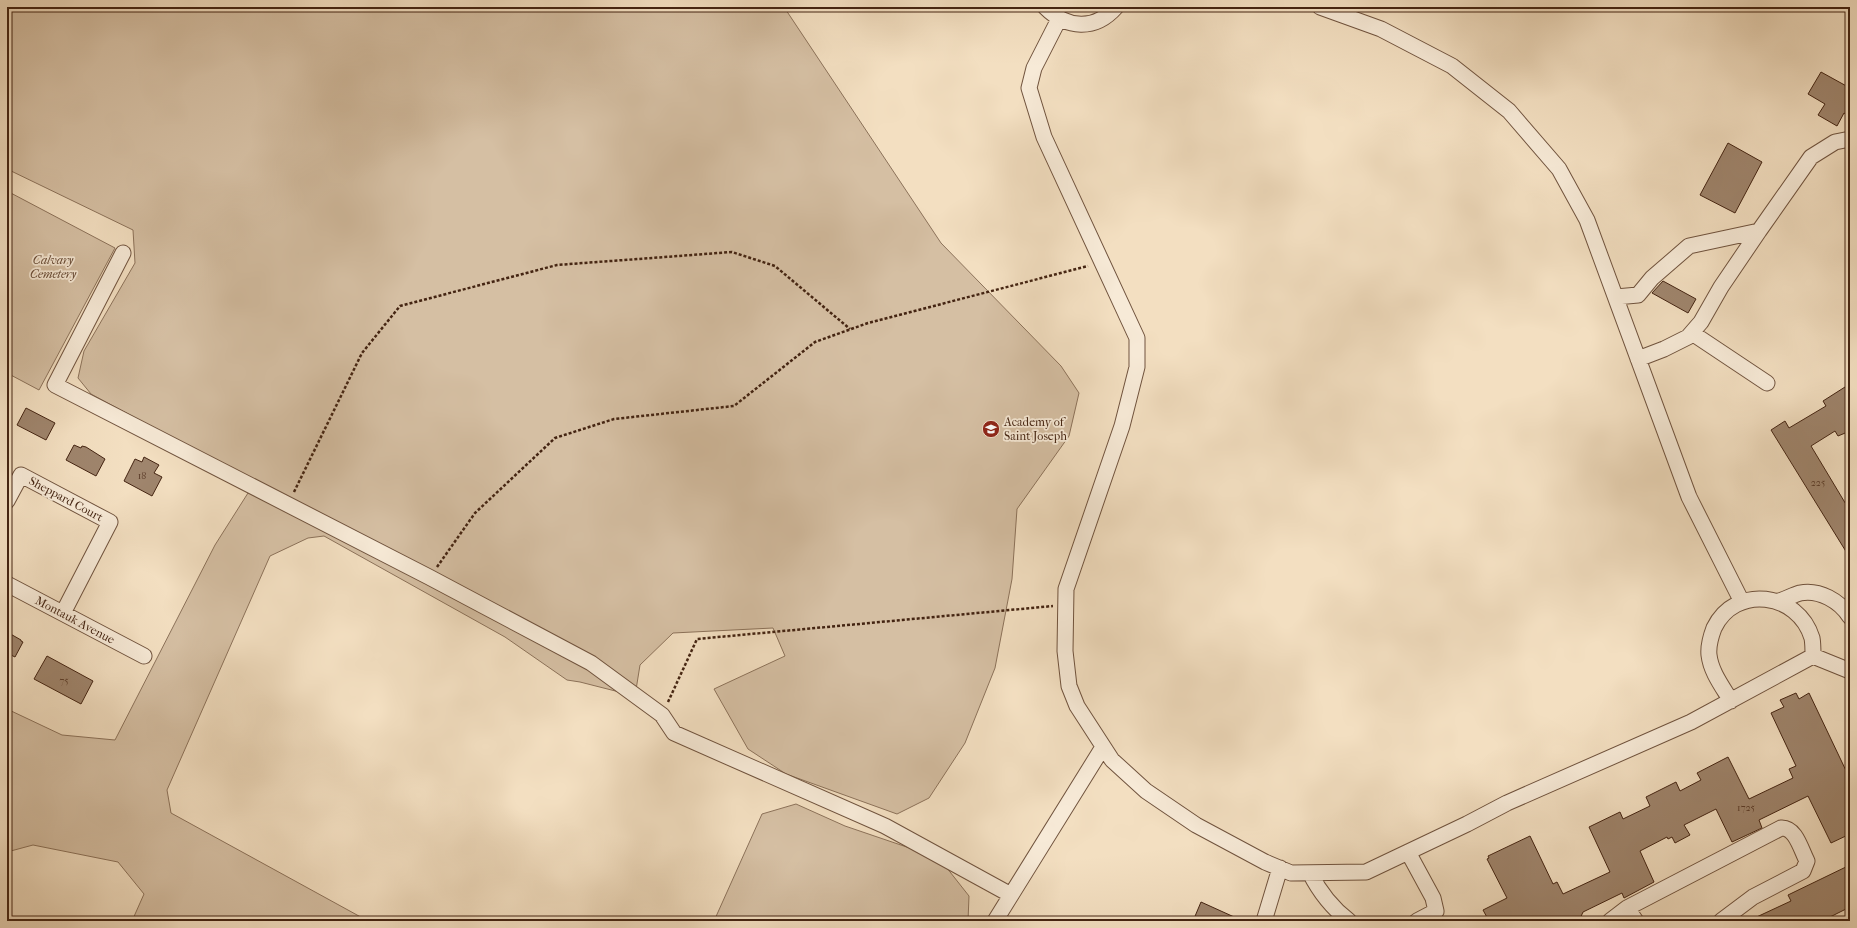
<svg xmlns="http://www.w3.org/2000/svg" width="1857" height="928" viewBox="0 0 1857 928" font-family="'IM FELL French Canon',serif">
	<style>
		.green { fill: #d5bfa3; stroke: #8c725a }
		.building { fill: #9f856d; stroke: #442412 }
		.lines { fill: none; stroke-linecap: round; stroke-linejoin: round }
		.minor-casing { stroke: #70533e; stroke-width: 17 }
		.path { stroke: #442412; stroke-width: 2.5; stroke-dasharray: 3 2; stroke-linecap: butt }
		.minor { stroke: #f7ead7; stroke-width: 15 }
		.labels { text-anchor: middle; stroke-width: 3.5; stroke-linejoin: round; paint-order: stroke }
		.number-label { font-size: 10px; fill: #5b3c29 }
		.park-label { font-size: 12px; font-style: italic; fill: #684b36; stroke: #f7ead7 }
		.poi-label { font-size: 12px; fill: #442412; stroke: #f7ead7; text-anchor: start }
		.street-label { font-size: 12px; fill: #442412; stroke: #f7ead7 }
	</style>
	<rect width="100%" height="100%" fill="#f3dfc1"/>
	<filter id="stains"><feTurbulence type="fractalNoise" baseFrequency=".005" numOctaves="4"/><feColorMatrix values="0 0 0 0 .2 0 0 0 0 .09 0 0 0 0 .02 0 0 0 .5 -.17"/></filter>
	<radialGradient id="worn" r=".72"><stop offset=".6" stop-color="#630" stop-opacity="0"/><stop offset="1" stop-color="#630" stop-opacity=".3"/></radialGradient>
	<path class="green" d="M7,7H784L941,243L1061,366L1079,393L1069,436L1017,509L1012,579L995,668L965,743L929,798L897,814L786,774L748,749L714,689L785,656L773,628L673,633L640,665L635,696L580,682L567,680L505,637L324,536L308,538L270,556L167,790L171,813L368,921H247L233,919L221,921H132L144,894L118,862L33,845L7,852V799L10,792L7,790V709L62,735L115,740L215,545L248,493L295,504L91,394L78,378L84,351L135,263L133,230L7,169Z
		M7,191L115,248L39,390L7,373Z
		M796,804L845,826L939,858L969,896L968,921H714L762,814Z"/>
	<path class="building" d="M1821,72L1850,88V117L1844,113L1837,126L1818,115L1825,104L1808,94Z
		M1728,143L1762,162L1735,213L1700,195Z
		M1663,281L1696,299L1688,313L1652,293Z
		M1845,387L1850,396V431L1838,436L1835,431L1811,446L1850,511V558L1771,430L1785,421L1789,428L1826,406L1823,401Z
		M26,408L55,423L46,440L17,425Z
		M74,445L81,448L82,446L86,447L105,459L96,476L66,460Z
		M144,457L159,465L154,473L162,477L152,496L124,481L135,459L142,462Z
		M7,632L21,640V641L23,642L15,657L7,653Z
		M47,656L93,681L81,704L34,679Z
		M1796,693L1799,699L1809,693L1850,779V834L1831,843L1808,796L1759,820L1762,828L1732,842L1716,809L1684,825L1690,835L1675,843L1672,837L1668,839L1667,837L1640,851L1654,882L1624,898L1622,893L1583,912L1579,921H1489L1483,910L1507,898L1487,859L1489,858L1488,856L1530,836L1553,884L1557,882L1563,894L1610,872L1589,827L1620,812L1623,819L1650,806L1646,797L1676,782L1680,791L1701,780L1697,773L1728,757L1749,799L1793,778L1789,769L1796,766L1771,713L1784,707L1780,700Z
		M1850,865V907L1822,921H1748L1791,901L1788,895Z
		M1201,902L1243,921H1193Z"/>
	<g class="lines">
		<defs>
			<path id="minor" d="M1045,7C1067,29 1095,31 1116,7
				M1320,7L1381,29L1452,66L1509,111L1559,169L1587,220L1689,497L1742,602
				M1059,19L1034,68L1029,88L1044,137L1137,338V367L1122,426L1066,589L1065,651L1069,686L1077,706L1112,760L1146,791L1196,825L1265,862L1291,873L1366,872L1467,824L1507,803L1691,722L1813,656
				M123,253L55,385L429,577L591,663L662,715L674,733L885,826L1011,895
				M1616,297L1638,295L1652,278L1689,246L1759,231L1811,157L1835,142L1850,139
				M1692,333L1767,383
				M1638,359L1664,349L1688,337L1701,322L1721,287L1759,231
				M7,501L21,475L110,522L63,613
				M7,584L144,656
				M1779,601C1786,599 1793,595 1800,593C1819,589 1840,601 1850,617
				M1813,656L1850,671
				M1731,701C1722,686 1711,672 1709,655C1708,646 1711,636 1714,628C1735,584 1798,592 1812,638C1813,643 1813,650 1813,656
				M1408,852L1433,898L1436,911L1417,921
				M1310,873C1320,893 1331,907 1349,921
				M995,921L1103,747
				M1264,921L1280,868
				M1610,921L1627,908
				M1636,921L1627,908L1781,828C1796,827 1801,850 1807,861L1803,871L1753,897L1721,921"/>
		</defs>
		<use href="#minor" class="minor-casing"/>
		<path class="path" d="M294,492L362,353L400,306L557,265L732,252L775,266L850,329
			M437,567L475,513L555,438L614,419L734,406L815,342L868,323L1088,266
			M668,702L697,639L1053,606"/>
		<use href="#minor" class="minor"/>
	</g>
	<defs>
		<symbol id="school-disc" viewBox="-11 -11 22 22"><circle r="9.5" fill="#8f2418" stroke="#f7ead7"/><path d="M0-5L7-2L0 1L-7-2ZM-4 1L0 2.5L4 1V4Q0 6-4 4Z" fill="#fff"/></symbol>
	</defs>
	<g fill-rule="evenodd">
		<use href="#school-disc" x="981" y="419" width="20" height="20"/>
	</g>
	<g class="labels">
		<g class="number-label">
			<text x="142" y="479">18</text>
			<text x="1818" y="486">225</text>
			<text x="64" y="684">75</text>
			<text x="1746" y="811">1725</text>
		</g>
		<g class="park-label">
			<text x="53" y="264">Calvary<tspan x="53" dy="14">Cemetery</tspan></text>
		</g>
		<g class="poi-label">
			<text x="1004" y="426">Academy of<tspan x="1004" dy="14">Saint Joseph</tspan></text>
		</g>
		<g class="street-label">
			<text transform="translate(66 499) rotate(28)" y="4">Sheppard Court</text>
			<text transform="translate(75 620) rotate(28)" y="4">Montauk Avenue</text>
		</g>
	</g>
	<rect width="1857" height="928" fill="none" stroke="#f3dfc1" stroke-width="24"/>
	<rect x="8" y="8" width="1841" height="912" fill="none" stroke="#442412" stroke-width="2"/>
	<rect x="12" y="12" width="1833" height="904" fill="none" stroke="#442412"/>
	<rect width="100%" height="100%" filter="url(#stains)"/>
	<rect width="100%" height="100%" fill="url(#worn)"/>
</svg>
